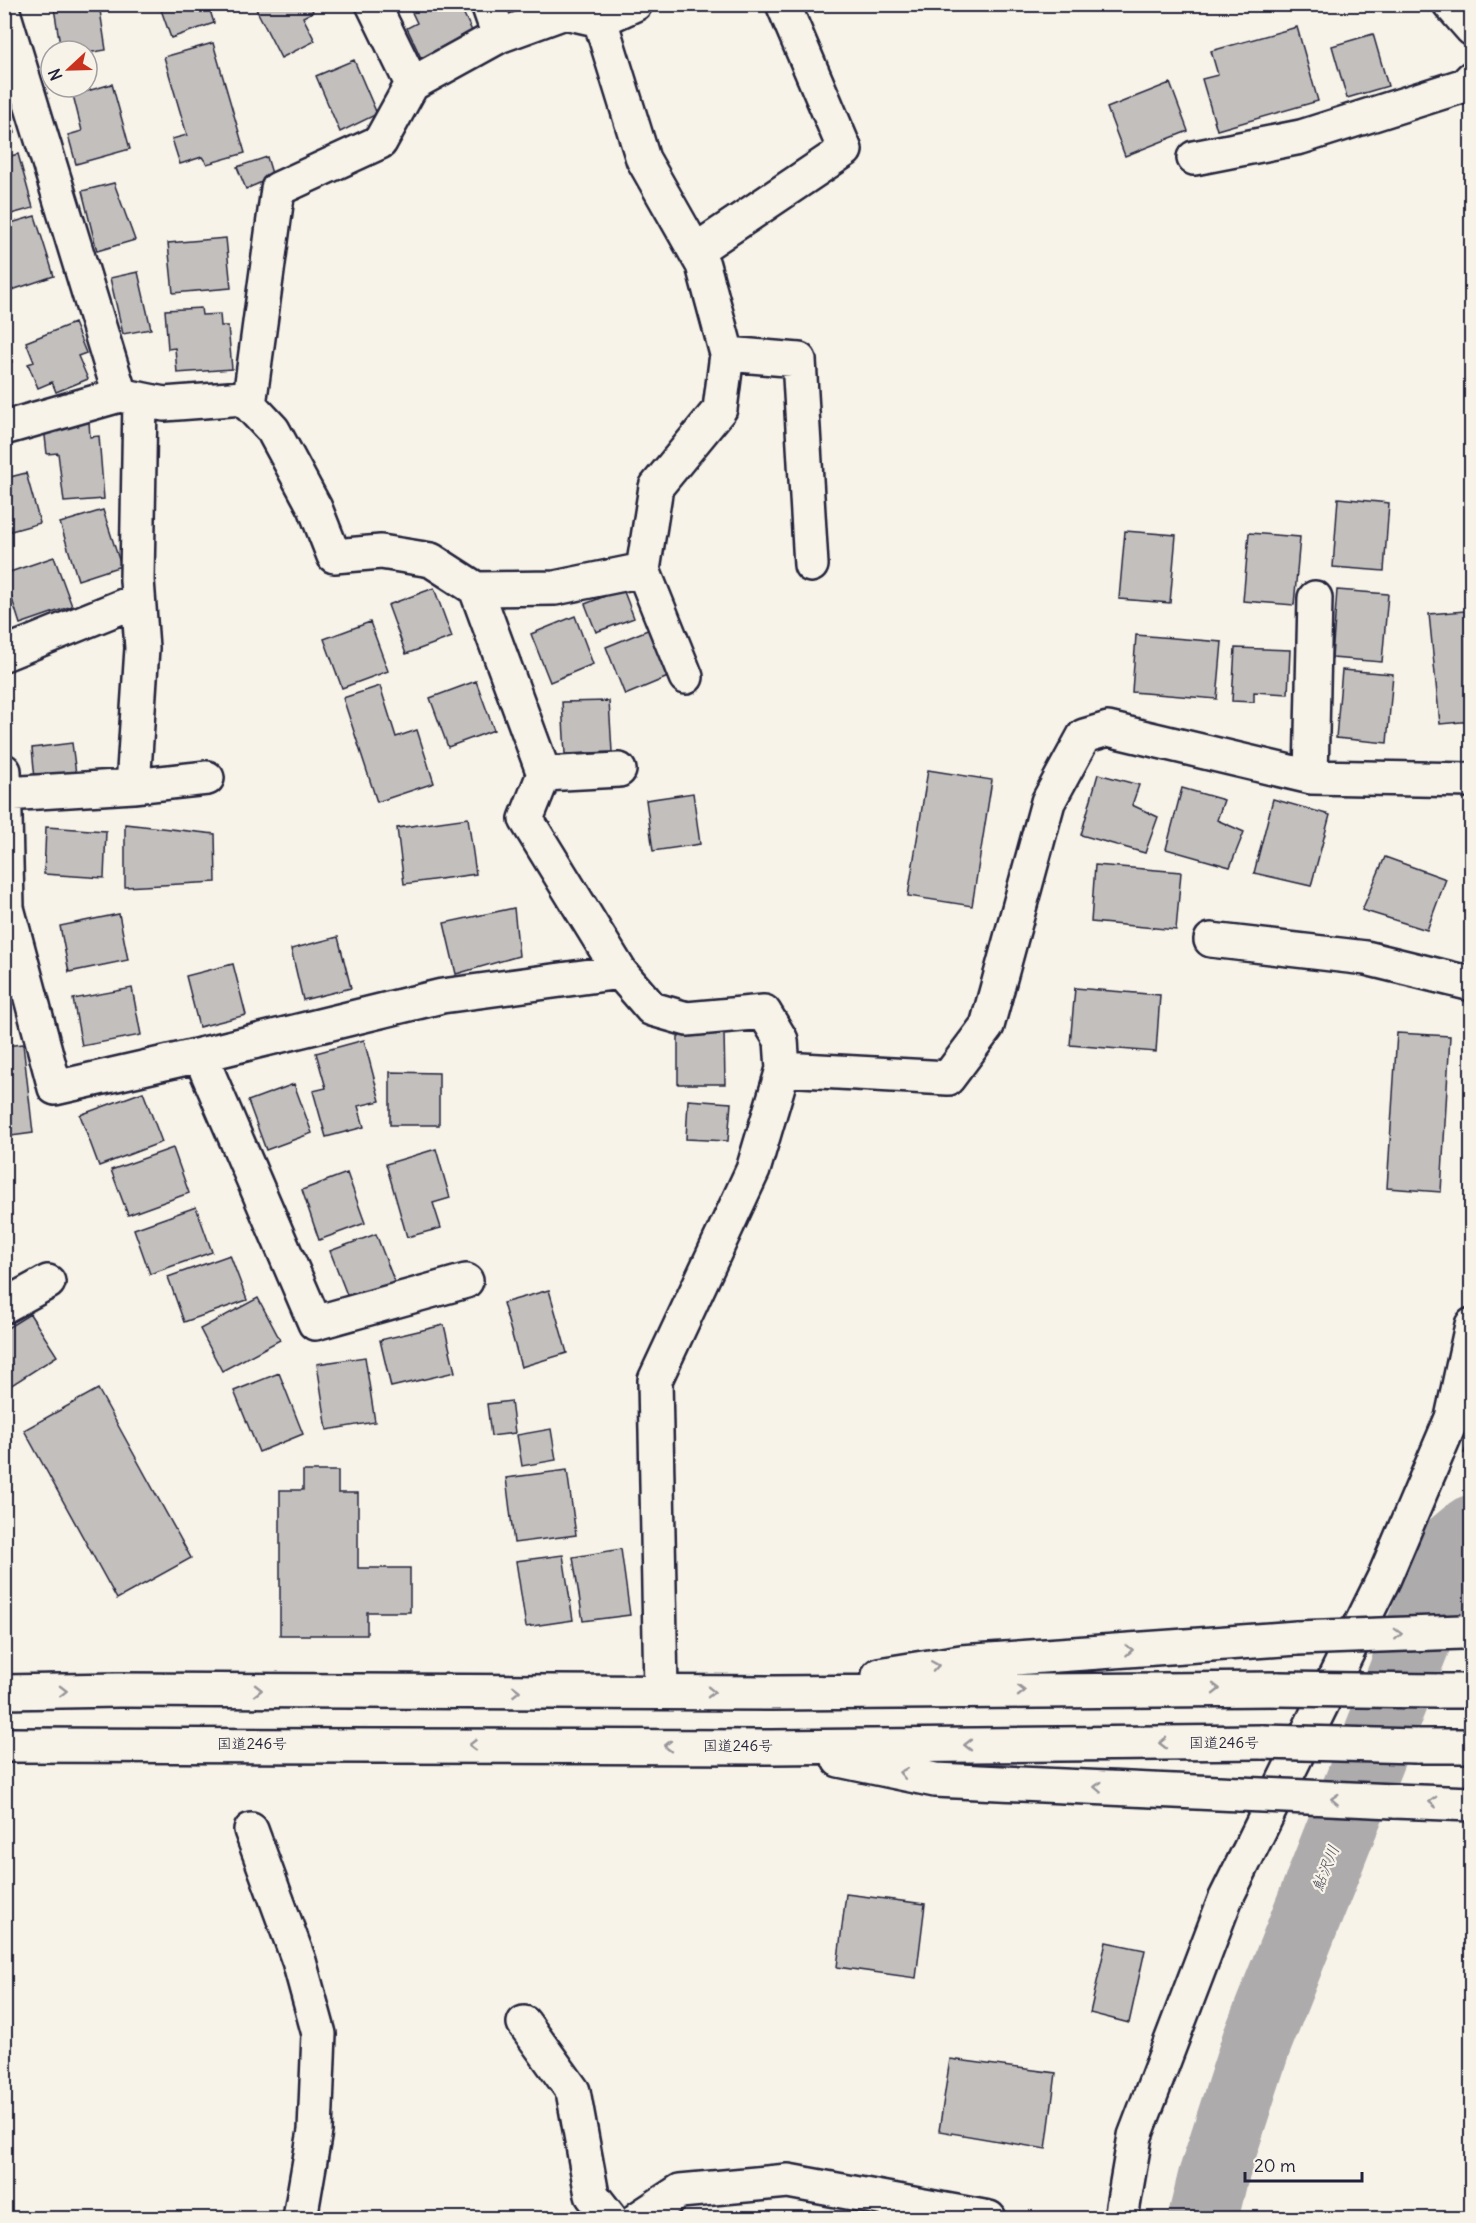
<svg xmlns="http://www.w3.org/2000/svg" width="1476" height="2223" viewBox="0 0 1476 2223" font-family="Delius,'Klee One',sans-serif">
	<style>
		.lines { fill: none; stroke-linecap: round; stroke-linejoin: round }
		.river { stroke: #aeabad; stroke-width: 70 }
		.building { fill: #c2bfbd; stroke: #22223b; stroke-width: 1.5 }
		.minor-casing { stroke: #22223b; stroke-width: 38 }
		.highway-casing { stroke: #22223b; stroke-width: 38 }
		.minor { stroke: #f7f3e8; stroke-width: 33 }
		.highway { stroke: #f7f3e8; stroke-width: 33 }
		.highway-bridge-casing { stroke: #22223b; stroke-width: 38; stroke-linecap: butt }
		.highway-bridge { stroke: #f7f3e8; stroke-width: 33 }
		.oneway { stroke: #97959a }
		.labels { text-anchor: middle; stroke-width: 4.5; stroke-linejoin: round; paint-order: stroke }
		.street-label { font-size: 15px; fill: #22223b; stroke: #f7f3e8 }
		.water-label { font-size: 16px; font-style: italic; fill: #535263; stroke: #f7f3e8 }
	</style>
	<rect width="100%" height="100%" fill="#f7f3e8"/>
	<filter id="ink" filterUnits="userSpaceOnUse"><feTurbulence type="fractalNoise" baseFrequency=".0167" numOctaves="2"/><feDisplacementMap in="SourceGraphic" scale="12" xChannelSelector="R" yChannelSelector="G"/><feConvolveMatrix kernelMatrix="1 2 1 2 8 2 1 2 1" color-interpolation-filters="sRGB"/></filter>
	<g filter="url(#ink)">
		<g class="lines">
			<path class="river" d="M1203,2218L1213,2177L1256,2044L1454,1545L1472,1530"/>
		</g>
		<path class="building" d="M72,4H99L106,50L87,53L61,51L54,8Z
			M159,4H208L214,23L171,38Z
			M310,4L313,12L303,17L315,41L281,58L254,5Z
			M408,4H459L474,35L422,60L407,28L417,23Z
			M1297,27L1318,101L1217,130L1202,79L1218,75L1211,51Z
			M1373,34L1388,86L1347,98L1332,46Z
			M213,43L245,153L207,164L202,157L180,164L172,139L187,135L164,57Z
			M354,60L377,114L340,132L316,76Z
			M1170,83L1188,131L1125,156L1107,108Z
			M112,84L130,149L76,164L68,135L82,131L73,95Z
			M4,94L15,133L4,136Z
			M18,154L33,208L4,216V158Z
			M267,157L273,177L246,189L237,167Z
			M114,183L135,240L97,251L82,191Z
			M35,216L54,276L9,291L4,277V225Z
			M226,238L231,288L173,293L168,243Z
			M138,272L151,329L123,334L110,278Z
			M201,308L202,315L220,314L221,326H228L232,369L177,373L175,348L168,349L165,310Z
			M74,323L86,353L78,356L88,379L56,392L52,382L38,388L28,364L34,362L26,342Z
			M4,337L12,362L4,364Z
			M89,422L90,437L99,436L104,499L64,502L58,453L47,454L44,427Z
			M4,460L10,477L26,473L40,523L4,533Z
			M1338,498L1389,503L1384,571L1333,567Z
			M103,510L121,566L78,580L60,523Z
			M1125,531L1176,535L1170,603L1119,599Z
			M1249,533L1300,537L1294,605L1243,601Z
			M54,557L72,606L20,624L4,574Z
			M434,588L452,637L406,654L388,605Z
			M623,589L634,618L596,632L585,604Z
			M1337,590L1388,594L1382,662L1332,658Z
			M1465,611L1472,672V721L1440,724L1429,614Z
			M575,616L593,664L550,682L531,634Z
			M370,622L388,671L342,688L324,639Z
			M650,629L668,677L625,695L606,647Z
			M1136,635L1222,642L1217,699L1132,692Z
			M1235,648L1290,650L1288,694L1254,692V702L1232,701Z
			M1342,670L1393,674L1387,743L1336,738Z
			M476,681L494,730L448,747L430,698Z
			M380,686L396,737L417,730L434,783L377,802L343,698Z
			M609,701L612,752L565,754L562,702Z
			M72,743L76,774L35,779L32,748Z
			M928,770L992,780L972,906L908,896Z
			M1098,774L1139,785L1132,805L1158,817L1145,853L1081,835Z
			M1182,788L1224,800L1217,820L1244,832L1230,867L1166,849Z
			M693,793L700,844L653,851L646,800Z
			M1273,799L1330,815L1311,886L1254,873Z
			M468,818L476,874L404,884L397,828Z
			M125,824L215,834L216,882L125,887Z
			M46,827L106,831L104,878L44,874Z
			M1385,857L1446,879L1427,930L1362,910Z
			M1095,865L1181,872L1176,930L1091,922Z
			M514,908L519,956L456,974L444,923Z
			M119,914L128,960L69,972L60,926Z
			M338,937L351,988L303,1000L291,949Z
			M233,964L246,1015L199,1027L186,976Z
			M132,988L141,1035L82,1046L73,999Z
			M1075,988L1160,995L1156,1052L1070,1045Z
			M724,1032L725,1084H678V1033Z
			M1397,1033L1450,1036L1441,1192L1387,1188Z
			M364,1040L380,1101L358,1106L364,1127L326,1137L313,1091L326,1088L316,1053Z
			M23,1044L33,1133L4,1137V1046Z
			M390,1072L439,1073V1125H390Z
			M294,1084L312,1133L266,1150L248,1101Z
			M143,1092L162,1142L99,1166L80,1115Z
			M688,1100L731,1103L728,1141L686,1139Z
			M173,1148L189,1193L128,1215L111,1170Z
			M436,1149L450,1198L433,1203L441,1228L407,1237L386,1164Z
			M347,1173L365,1223L319,1240L302,1190Z
			M196,1207L212,1252L150,1274L134,1229Z
			M376,1234L395,1283L349,1300L330,1251Z
			M230,1255L247,1300L184,1322L168,1277Z
			M549,1290L567,1353L521,1367L503,1303Z
			M258,1298L280,1340L222,1371L200,1329Z
			M30,1314L57,1356L4,1390V1330Z
			M444,1325L455,1372L391,1387L380,1340Z
			M365,1357L375,1422L327,1430L317,1364Z
			M279,1373L303,1434L259,1452L234,1391Z
			M98,1389L191,1558L117,1599L24,1430Z
			M511,1401L515,1433L491,1436L487,1404Z
			M551,1429L556,1460L522,1466L517,1435Z
			M1472,1431V1455L1464,1453Z
			M567,1470L576,1535L514,1543L506,1478Z
			M303,1471H338V1493H358V1568H410V1612H367V1635H280V1490H303Z
			M621,1549L630,1615L583,1621L573,1557Z
			M563,1555L573,1620L526,1627L516,1561Z
			M846,1894L925,1904L916,1978L837,1967Z
			M1106,1942L1145,1950L1129,2023L1090,2013Z
			M950,2059L1056,2073L1046,2149L939,2131Z"/>
		<g class="lines">
			<defs>
				<path id="minor" d="M373,4L412,84
					M488,4L499,36
					M601,4L600,20L643,159L703,265L727,354L720,409L656,487L643,570L555,588L476,589L544,774L526,819L620,972L652,1009L687,1019L764,1012L781,1040L783,1069L753,1170L655,1380L661,1691
					M1450,4L1472,29
					M4,15L120,395
					M1194,158L1301,137L1465,85L1472,78
					M695,251L845,150L783,4
					M727,354L799,360L811,565
					M249,405L278,189L380,142L412,84L499,36L565,12L600,20L635,4
					M4,428L120,395L164,404L243,398L273,430L315,508L334,556L381,552L431,560L476,589
					M643,570L686,677
					M4,654L138,600
					M4,771L7,908H4
					M544,774L619,770
					M1311,777L1315,598
					M133,786L142,648L137,580L140,399
					M6,794L133,786L207,778
					M7,908L55,1088L200,1055L315,1323L466,1281
					M1211,940L1366,958L1472,984
					M200,1055L442,996L620,972
					M783,1069L948,1078L987,1026L1048,802L1084,736L1108,729L1311,777L1472,780
					M4,1306L48,1282
					M251,1830L299,1961L319,2034L315,2131L300,2218
					M524,2023L573,2091L592,2195L610,2218
					M639,2218L680,2191L788,2181L989,2218
					M1121,2218L1135,2136L1225,1900L1384,1578L1452,1418L1472,1325"/>
				<path id="highway" d="M879,1675L961,1662L1297,1638
					M1437,1691H1472
					M4,1692L119,1690L774,1693L1279,1689
					M4,1745L771,1747L1263,1742
					M1416,1746H1472
					M839,1760L935,1780L1240,1794
					M1394,1801L1472,1804"/>
			</defs>
			<use href="#minor" class="minor-casing"/>
			<use href="#highway" class="highway-casing"/>
			<use href="#minor" class="minor"/>
			<use href="#highway" class="highway"/>
			<defs>
				<path id="highway-bridge" d="M1297,1638L1462,1632
					M1279,1689L1437,1691
					M1263,1742L1416,1746
					M1240,1794L1394,1801"/>
			</defs>
			<use href="#highway-bridge" class="highway-bridge-casing"/>
			<use href="#highway-bridge" class="highway-bridge"/>
		</g>
		<defs><path id="oneway-chevron" d="M-2-3.5L2.5 0L-2 3.5" fill="none" stroke-width="1.6" stroke-linecap="round" stroke-linejoin="round" transform="scale(1.5)"/></defs>
		<g class="oneway">
			<use href="#oneway-chevron" transform="translate(1398 1634) rotate(-2)"/>
			<use href="#oneway-chevron" transform="translate(1129 1650) rotate(-4)"/>
			<use href="#oneway-chevron" transform="translate(935 1666) rotate(-9)"/>
			<use href="#oneway-chevron" transform="translate(1216 1689)"/>
			<use href="#oneway-chevron" transform="translate(258 1690)"/>
			<use href="#oneway-chevron" transform="translate(63 1691) rotate(-1)"/>
			<use href="#oneway-chevron" transform="translate(516 1691)"/>
			<use href="#oneway-chevron" transform="translate(1021 1691)"/>
			<use href="#oneway-chevron" transform="translate(711 1692) rotate(1)"/>
			<use href="#oneway-chevron" transform="translate(1163 1743) rotate(180)"/>
			<use href="#oneway-chevron" transform="translate(473 1745) rotate(-180)"/>
			<use href="#oneway-chevron" transform="translate(968 1745) rotate(180)"/>
			<use href="#oneway-chevron" transform="translate(668 1746) rotate(-180)"/>
			<use href="#oneway-chevron" transform="translate(903 1773) rotate(-169)"/>
			<use href="#oneway-chevron" transform="translate(1098 1787) rotate(-177)"/>
			<use href="#oneway-chevron" transform="translate(1335 1799) rotate(-177)"/>
			<use href="#oneway-chevron" transform="translate(1433 1802) rotate(-178)"/>
		</g>
	</g>
	<g class="labels">
		<g class="street-label">
			<text x="1224" y="1748">国道246号</text>
			<text x="252" y="1749">国道246号</text>
			<text x="738" y="1751">国道246号</text>
		</g>
		<g class="water-label">
			<text transform="translate(1325 1868) rotate(-68)" y="6">鮎沢川</text>
		</g>
	</g>
	<rect width="1476" height="2223" fill="none" stroke="#f7f3e8" stroke-width="24"/>
	<rect x="12" y="12" width="1452" height="2199" fill="none" stroke="#22223b" stroke-width="2" filter="url(#ink)"/>
	<g transform="translate(69 69) rotate(248)"><circle r="28" fill="#f7f3e8" stroke="#a29fa3" stroke-width="1.5"/>
	<path d="M0-4.5L10 22L0 15L-10 22Z" fill="#c8321e"/>
	<text y="-9" font-size="16" font-weight="bold" text-anchor="middle" fill="#22223b">N</text>
	</g>
	<path d="M1245 2172v9h117v-9" fill="none" stroke="#22223b" stroke-width="3"/>
	<text x="1254" y="2172" font-size="18" fill="#22223b" stroke="#f7f3e8" stroke-width="4.5" paint-order="stroke">20 m</text>
</svg>
